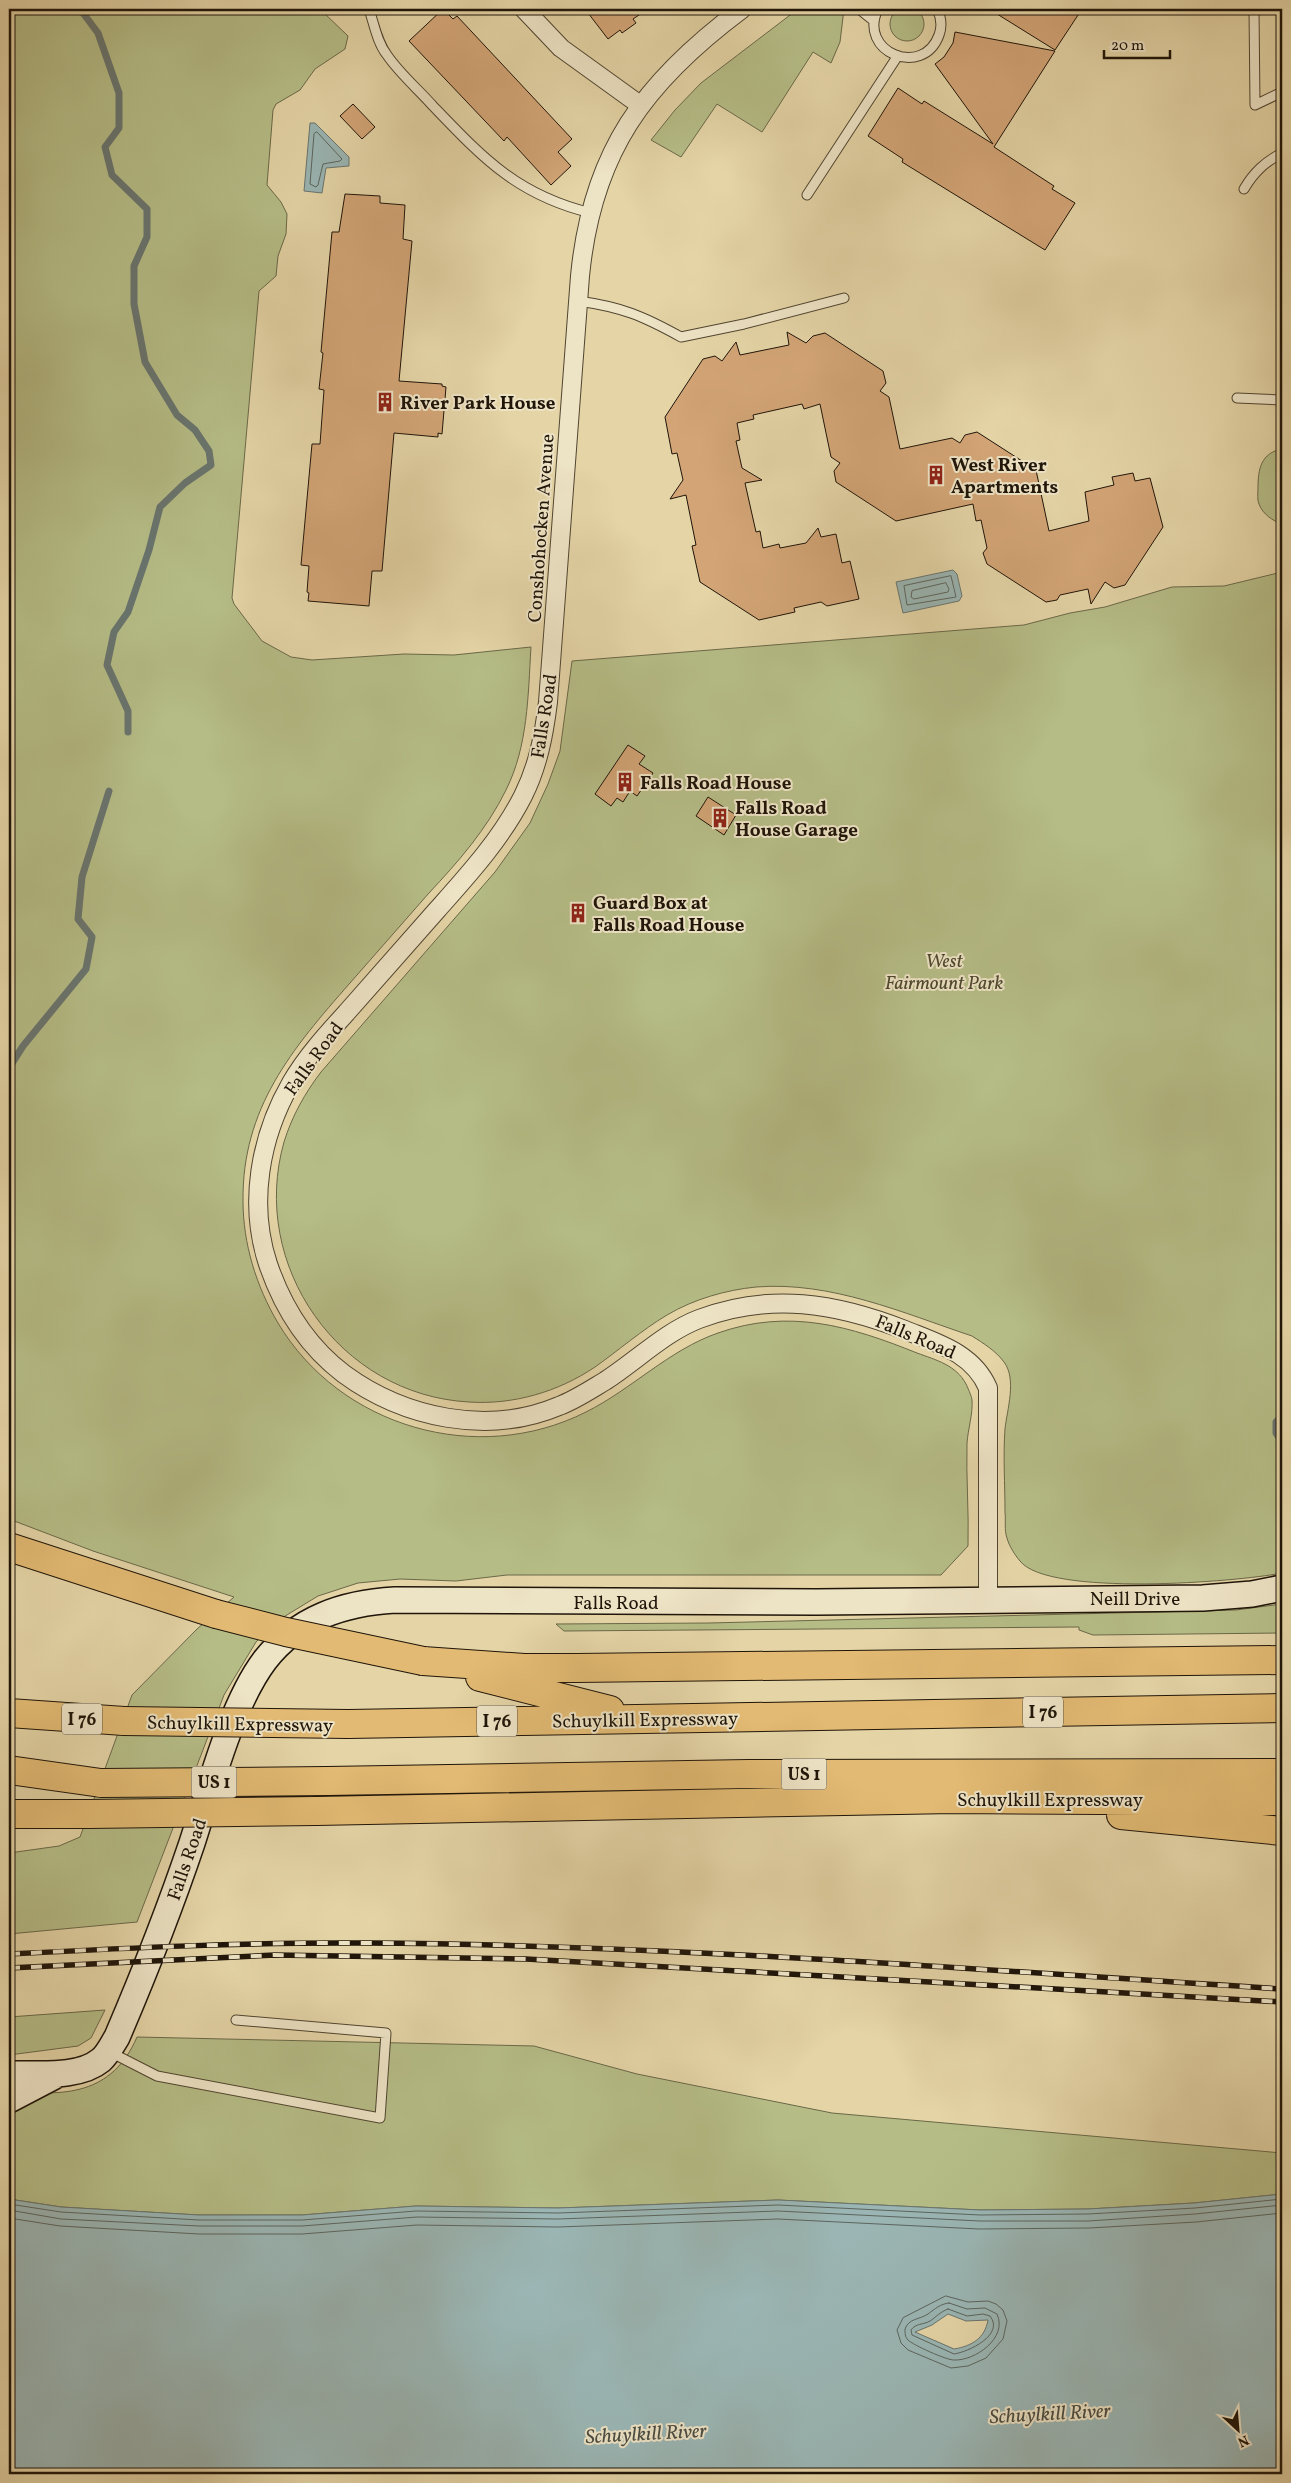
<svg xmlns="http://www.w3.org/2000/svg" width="1291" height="2483" viewBox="0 0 1291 2483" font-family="Vollkorn,serif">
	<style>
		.green { fill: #b5bc86; stroke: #6a6848 }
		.water { fill: #9ab5b3; stroke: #69756f; fill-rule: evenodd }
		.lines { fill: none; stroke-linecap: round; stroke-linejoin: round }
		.shore { stroke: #5c655e; stroke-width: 1 }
		.stream { stroke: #69756f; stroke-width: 7 }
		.building { fill: #d2a476; stroke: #1f1509 }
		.lane-casing { stroke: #504530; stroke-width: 11 }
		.street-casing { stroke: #504530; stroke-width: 20 }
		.secondary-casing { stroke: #1f1509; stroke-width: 28 }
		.highway-casing { stroke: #1f1509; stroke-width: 30 }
		.lane { stroke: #ede3c5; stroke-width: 9 }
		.street { stroke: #ede3c5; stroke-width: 18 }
		.secondary { stroke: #ede3c5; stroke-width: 25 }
		.highway { stroke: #e2ba73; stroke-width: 28 }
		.rail-casing { stroke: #1f1509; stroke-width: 5.5 }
		.rail { stroke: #ede3c5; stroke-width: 4; stroke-dasharray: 11; stroke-linecap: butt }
		.highway-bridge-casing { stroke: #1f1509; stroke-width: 30; stroke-linecap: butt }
		.highway-bridge { stroke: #e2ba73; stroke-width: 28 }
		.labels { text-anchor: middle; stroke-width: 4; stroke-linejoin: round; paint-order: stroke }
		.shield { fill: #ede3c5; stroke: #5d5341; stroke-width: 1 }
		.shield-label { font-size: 18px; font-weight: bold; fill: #1f1509 }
		.poi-label { font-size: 19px; font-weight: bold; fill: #1f1509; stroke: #ede3c5; text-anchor: start }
		.street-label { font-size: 19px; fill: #1f1509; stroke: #ede3c5 }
		.park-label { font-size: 19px; font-style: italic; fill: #4c472e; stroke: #ede3c5 }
		.water-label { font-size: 20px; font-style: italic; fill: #4a4d44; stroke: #ede3c5 }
	</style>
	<rect width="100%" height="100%" fill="#e4d4a6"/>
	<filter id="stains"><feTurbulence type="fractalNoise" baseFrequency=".004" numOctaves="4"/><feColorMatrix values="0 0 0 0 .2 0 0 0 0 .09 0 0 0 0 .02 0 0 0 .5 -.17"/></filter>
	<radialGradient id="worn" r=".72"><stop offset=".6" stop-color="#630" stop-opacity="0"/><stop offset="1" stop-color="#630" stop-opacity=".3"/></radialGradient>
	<path class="green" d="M890 24a17 17 0 1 1 34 0a17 17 0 1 1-34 0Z
		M9,9H306L323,12L348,36L345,49L315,69L300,90L276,104L273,110L267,185L281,202L287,214L286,234L278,256L276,276L259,291L232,598L234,604L262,641L291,657L312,660L404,654L454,655L531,647C528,696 528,746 506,790C487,829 458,862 429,893C403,923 376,953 350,983C292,1049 242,1108 243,1201C243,1243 256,1286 278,1323C340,1427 477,1467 586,1412C632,1389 669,1350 718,1333C789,1308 850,1326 917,1353C936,1360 956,1365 966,1384C967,1386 972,1397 972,1400C973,1414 968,1429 967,1443C966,1477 969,1511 968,1546L941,1575H507L456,1581L400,1579L358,1583L318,1596L277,1621L256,1642L224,1695L137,1922L9,1934V1853L59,1846L80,1837L132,1695L197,1629L234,1597L93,1551L9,1519Z
		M798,9H844L840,42L831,63L813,52L762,132L717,104L681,157L651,140L675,110L701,83Z
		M1282,449V525C1273,520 1263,515 1259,504C1257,500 1258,493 1258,488C1258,469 1261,453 1282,449Z
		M1282,572V1573C1237,1582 1048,1597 1020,1561C1015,1555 1009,1546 1007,1538C1004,1530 1006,1520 1005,1512C1005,1484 1003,1456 1005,1429C1007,1410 1017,1379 1004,1362C996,1351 983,1343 972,1336C903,1313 831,1281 756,1287C726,1290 694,1299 667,1315C642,1330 619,1350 595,1367C558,1392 513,1405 469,1402C339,1395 249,1265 284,1142C292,1116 305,1093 321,1072L495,872L530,823L548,784L560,751L572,661L1024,625L1070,613L1105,607L1172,587L1224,586Z
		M1282,1604V1633L1093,1635L1079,1630V1627L564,1631L556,1624L709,1623L1236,1610Z
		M105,2010L91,2038L78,2046L9,2055V2017Z
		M137,2037L534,2046L637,2074L832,2113L1282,2153V2194L1194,2203L1088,2209L980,2210L778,2200L558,2208L416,2206L302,2215H199L61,2207L9,2199V2090C64,2097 112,2095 137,2037Z"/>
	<path class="water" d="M310,123H315L349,157V166L326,168L322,193L304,191Z
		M953,570L957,574L962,596L959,601L903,613L896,582Z
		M1282,2194V2474H9V2199L61,2207L199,2215H302L416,2206L558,2208L778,2200L980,2210L1088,2209L1194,2203ZM948,2314L966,2321L988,2320C985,2338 972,2346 954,2349L915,2332L932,2325Z"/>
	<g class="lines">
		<path class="shore" d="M317,132L342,159L340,161L323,164L318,185L316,187L310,184L314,134Z
			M951,576L956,597L907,605L904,586Z
			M946,583L949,589L948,592L914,599L911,597L912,591Z
			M9,2204L61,2212L199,2220H302L416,2211L558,2213L778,2205L980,2215L1088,2214L1195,2208L1282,2199
			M9,2210L61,2219L199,2226H302L417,2217L558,2219L778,2211L980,2221H1088L1195,2214L1282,2205
			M9,2218L60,2226L199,2234H302L417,2225L558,2227L778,2219L979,2229L1089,2228L1196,2222L1282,2213
			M946,2296L968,2302L988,2301L996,2304L1003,2310L1007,2321L1003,2339L986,2358L968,2366L951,2368L908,2350L901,2343L897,2330L903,2318Z
			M949,2303L967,2309L985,2308L997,2314C1008,2338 975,2361 954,2360C946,2360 913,2345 908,2340C905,2337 905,2333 905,2329C909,2318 919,2320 928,2314C935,2309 940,2304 949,2303Z
			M948,2309L967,2316L983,2314L990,2316C1005,2335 968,2352 954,2354L912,2335L911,2330C916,2323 923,2325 930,2321C936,2317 940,2312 948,2309Z"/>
		<path class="stream" d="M80,9L98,33L119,93V128L105,147L112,175L147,209V237L134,266V304L145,362L177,415L195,430L209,451L211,465L185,483L160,507L149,550L128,612L114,632L107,665L128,711V732
			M9,1068L23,1046L86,969L92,937L78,919L82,877L109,791
			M1282,1416L1276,1422V1433L1282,1442"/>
	</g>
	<path class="building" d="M443,9L453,19L457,16L572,139L558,152L571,166L551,185L507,137L504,141L409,41Z
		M585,9H648L633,19L636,23L622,33L620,30L608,39Z
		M989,9H1082L1055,50Z
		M955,32L1055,51L994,147L1054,186L1052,189L1075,203L1045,250L902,162L903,159L868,136L898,88L922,104L924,101L993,144L935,64L944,57L953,43Z
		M353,104L375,127L362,139L340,116Z
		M345,194L380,196V203L405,205L403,239L412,241L399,381L442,384V386L446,387L442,434L438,433V437L394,433L382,571H372L369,606L308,601L309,593L307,592L309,566L301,565L312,444H320L324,390L319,389L323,353L321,352L332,232H339Z
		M787,332L806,343L813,336L825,333L883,371L886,383L880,391L889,397L900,449L952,438L960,443L965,435L977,432L1036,470L1049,531L1089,521L1085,492L1114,485L1112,477L1133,473L1135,481L1150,478L1163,527L1125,585L1114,588L1105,582L1091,604L1088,589L1060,595L1057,600L1046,602L987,564L983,553L987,548L981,520L976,521L973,504L896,521L836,482L834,471L840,463L831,457L820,404L804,409L802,404L753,415L754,419L737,423L740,440L736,441L742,468L762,480L745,483L756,532L760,531L763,548L779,544L780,548L806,543L818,528L821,537L836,534L842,563L850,561L859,599L827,606L821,602L794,608L795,612L759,620L700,582L692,546L696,545L686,495L670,499L683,480L677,453L672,454L665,417L703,359L715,356L722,361L736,342L740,355L789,345Z
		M628,745L645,756L639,764L653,773L637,796L630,791L623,802L617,798L611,806L595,794Z
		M708,797L736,815L724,835L696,816Z"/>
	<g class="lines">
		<defs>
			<path id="lane" d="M369,9C374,24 377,42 387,55C400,74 418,89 433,106C483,158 517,195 591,213
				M859,9L874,21
				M878,9C857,52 923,79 939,35C942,27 941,17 937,9
				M1254,9L1255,105L1282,92
				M1244,189C1254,172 1265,162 1282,153
				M807,195L897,57
				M578,301C622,307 643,316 681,337L744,324L844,298
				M1237,398L1282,400
				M110,2052L157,2076L380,2118L386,2033L236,2020"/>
			<path id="street" d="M524,9L561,48L640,105
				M742,9C644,82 592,152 580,276L548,702C544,735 538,766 523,796C501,839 469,874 437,910C407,944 377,978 347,1012C327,1034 306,1057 291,1083C260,1137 248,1204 268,1264C283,1308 307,1346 344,1374C404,1418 488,1436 559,1406C575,1400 590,1390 605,1381C636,1361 665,1332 699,1319C770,1292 836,1303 905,1330C937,1343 973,1353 988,1388V1599"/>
			<path id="secondary" d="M9,2074C37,2073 78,2079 101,2060C108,2054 112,2045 117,2037C144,1974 170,1908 192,1843C210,1788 231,1705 265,1660C298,1618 343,1603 395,1600L816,1602L1203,1598L1252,1594L1282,1588
				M9,2100L53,2077"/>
			<path id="highway" d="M9,1547L216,1614
				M423,1661L524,1668H576L1282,1660
				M480,1677L610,1710
				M9,1713L124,1721
				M348,1724L1282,1708
				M9,1770L101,1783
				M327,1781L748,1774L1282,1773
				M316,1811L953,1799L1282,1801
				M9,1814H89
				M1121,1815L1282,1831"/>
		</defs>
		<use href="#lane" class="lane-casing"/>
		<use href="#street" class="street-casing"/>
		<use href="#secondary" class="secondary-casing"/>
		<use href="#highway" class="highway-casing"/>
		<use href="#lane" class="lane"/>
		<use href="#street" class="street"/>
		<use href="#secondary" class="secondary"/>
		<use href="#highway" class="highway"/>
		<defs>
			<path id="rail" d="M9,1954C128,1948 248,1942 367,1943C673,1945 978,1970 1282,1989
				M9,1968L275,1955L526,1959L1282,2002"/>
		</defs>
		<use href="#rail" class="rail-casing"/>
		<use href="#rail" class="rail"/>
		<defs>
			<path id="highway-bridge" d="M216,1614L286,1632L423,1661
				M124,1721L348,1724
				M101,1783L327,1781
				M89,1814L316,1811"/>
		</defs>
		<use href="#highway-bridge" class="highway-bridge-casing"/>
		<use href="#highway-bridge" class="highway-bridge"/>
	</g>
	<defs>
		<symbol id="building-bare" viewBox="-9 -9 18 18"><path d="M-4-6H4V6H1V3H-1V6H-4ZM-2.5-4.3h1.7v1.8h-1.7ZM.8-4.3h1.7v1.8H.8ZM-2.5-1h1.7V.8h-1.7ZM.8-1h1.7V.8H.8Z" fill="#8f2418" stroke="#ede3c5" stroke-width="2.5" paint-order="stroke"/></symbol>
	</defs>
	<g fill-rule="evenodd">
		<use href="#building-bare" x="371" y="388" width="28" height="28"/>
		<use href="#building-bare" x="922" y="461" width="28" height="28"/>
		<use href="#building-bare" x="611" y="768" width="28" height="28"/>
		<use href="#building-bare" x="706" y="804" width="28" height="28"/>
		<use href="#building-bare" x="564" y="899" width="28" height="28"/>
	</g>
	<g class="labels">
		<g class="shield">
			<rect x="1023" y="1696.5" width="40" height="31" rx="4"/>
			<rect x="62" y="1703.5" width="40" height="31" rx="4"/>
			<rect x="477" y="1705.5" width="40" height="31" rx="4"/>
			<rect x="781.5" y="1758.5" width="45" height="31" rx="4"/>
			<rect x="191.5" y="1766.5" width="45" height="31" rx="4"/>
		</g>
		<g class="shield-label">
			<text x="1043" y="1718">I 76</text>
			<text x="82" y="1725">I 76</text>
			<text x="497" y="1727">I 76</text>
			<text x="804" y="1780">US 1</text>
			<text x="214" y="1788">US 1</text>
		</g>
		<g class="poi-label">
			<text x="400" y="409">River Park House</text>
			<text x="951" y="471">West River<tspan x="951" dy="22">Apartments</tspan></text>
			<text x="640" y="789">Falls Road House</text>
			<text x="735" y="814">Falls Road<tspan x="735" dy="22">House Garage</tspan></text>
			<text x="593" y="909">Guard Box at<tspan x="593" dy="22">Falls Road House</tspan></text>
		</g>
		<g class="street-label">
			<text transform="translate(540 528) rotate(-86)" y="7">Conshohocken Avenue</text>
			<text transform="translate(543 716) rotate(-81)" y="7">Falls Road</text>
			<text transform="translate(313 1058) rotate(-54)" y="7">Falls Road</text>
			<text transform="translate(916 1336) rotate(23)" y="7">Falls Road</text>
			<text x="1135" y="1605">Neill Drive</text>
			<text x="616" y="1609">Falls Road</text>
			<text transform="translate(645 1719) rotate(-1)" y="7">Schuylkill Expressway</text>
			<text transform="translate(240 1723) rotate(1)" y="7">Schuylkill Expressway</text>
			<text x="1050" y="1806">Schuylkill Expressway</text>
			<text transform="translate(186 1859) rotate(-71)" y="7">Falls Road</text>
		</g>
		<g class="park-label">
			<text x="944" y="967">West<tspan x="944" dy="22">Fairmount Park</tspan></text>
		</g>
		<g class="water-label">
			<text transform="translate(1050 2413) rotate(-3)" y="7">Schuylkill River</text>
			<text transform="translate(646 2433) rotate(-3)" y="7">Schuylkill River</text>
		</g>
	</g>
	<rect width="1291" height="2483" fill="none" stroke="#e4d4a6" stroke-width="30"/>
	<rect x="10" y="10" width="1271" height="2463" fill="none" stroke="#1f1509" stroke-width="2.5"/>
	<rect x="15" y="15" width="1261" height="2453" fill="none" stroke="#1f1509"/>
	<g transform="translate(1238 2430) rotate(154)" stroke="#ede3c5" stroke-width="4" paint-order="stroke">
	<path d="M0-4L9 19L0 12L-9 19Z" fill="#1f1509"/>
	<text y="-8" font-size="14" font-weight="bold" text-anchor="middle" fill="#1f1509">N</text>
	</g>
	<path d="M1104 50v8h66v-8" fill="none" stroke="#1f1509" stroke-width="2.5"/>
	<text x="1111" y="50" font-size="15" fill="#1f1509" stroke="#ede3c5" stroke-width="4" paint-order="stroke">20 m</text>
	<rect width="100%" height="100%" filter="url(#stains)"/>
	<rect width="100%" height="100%" fill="url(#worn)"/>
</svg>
